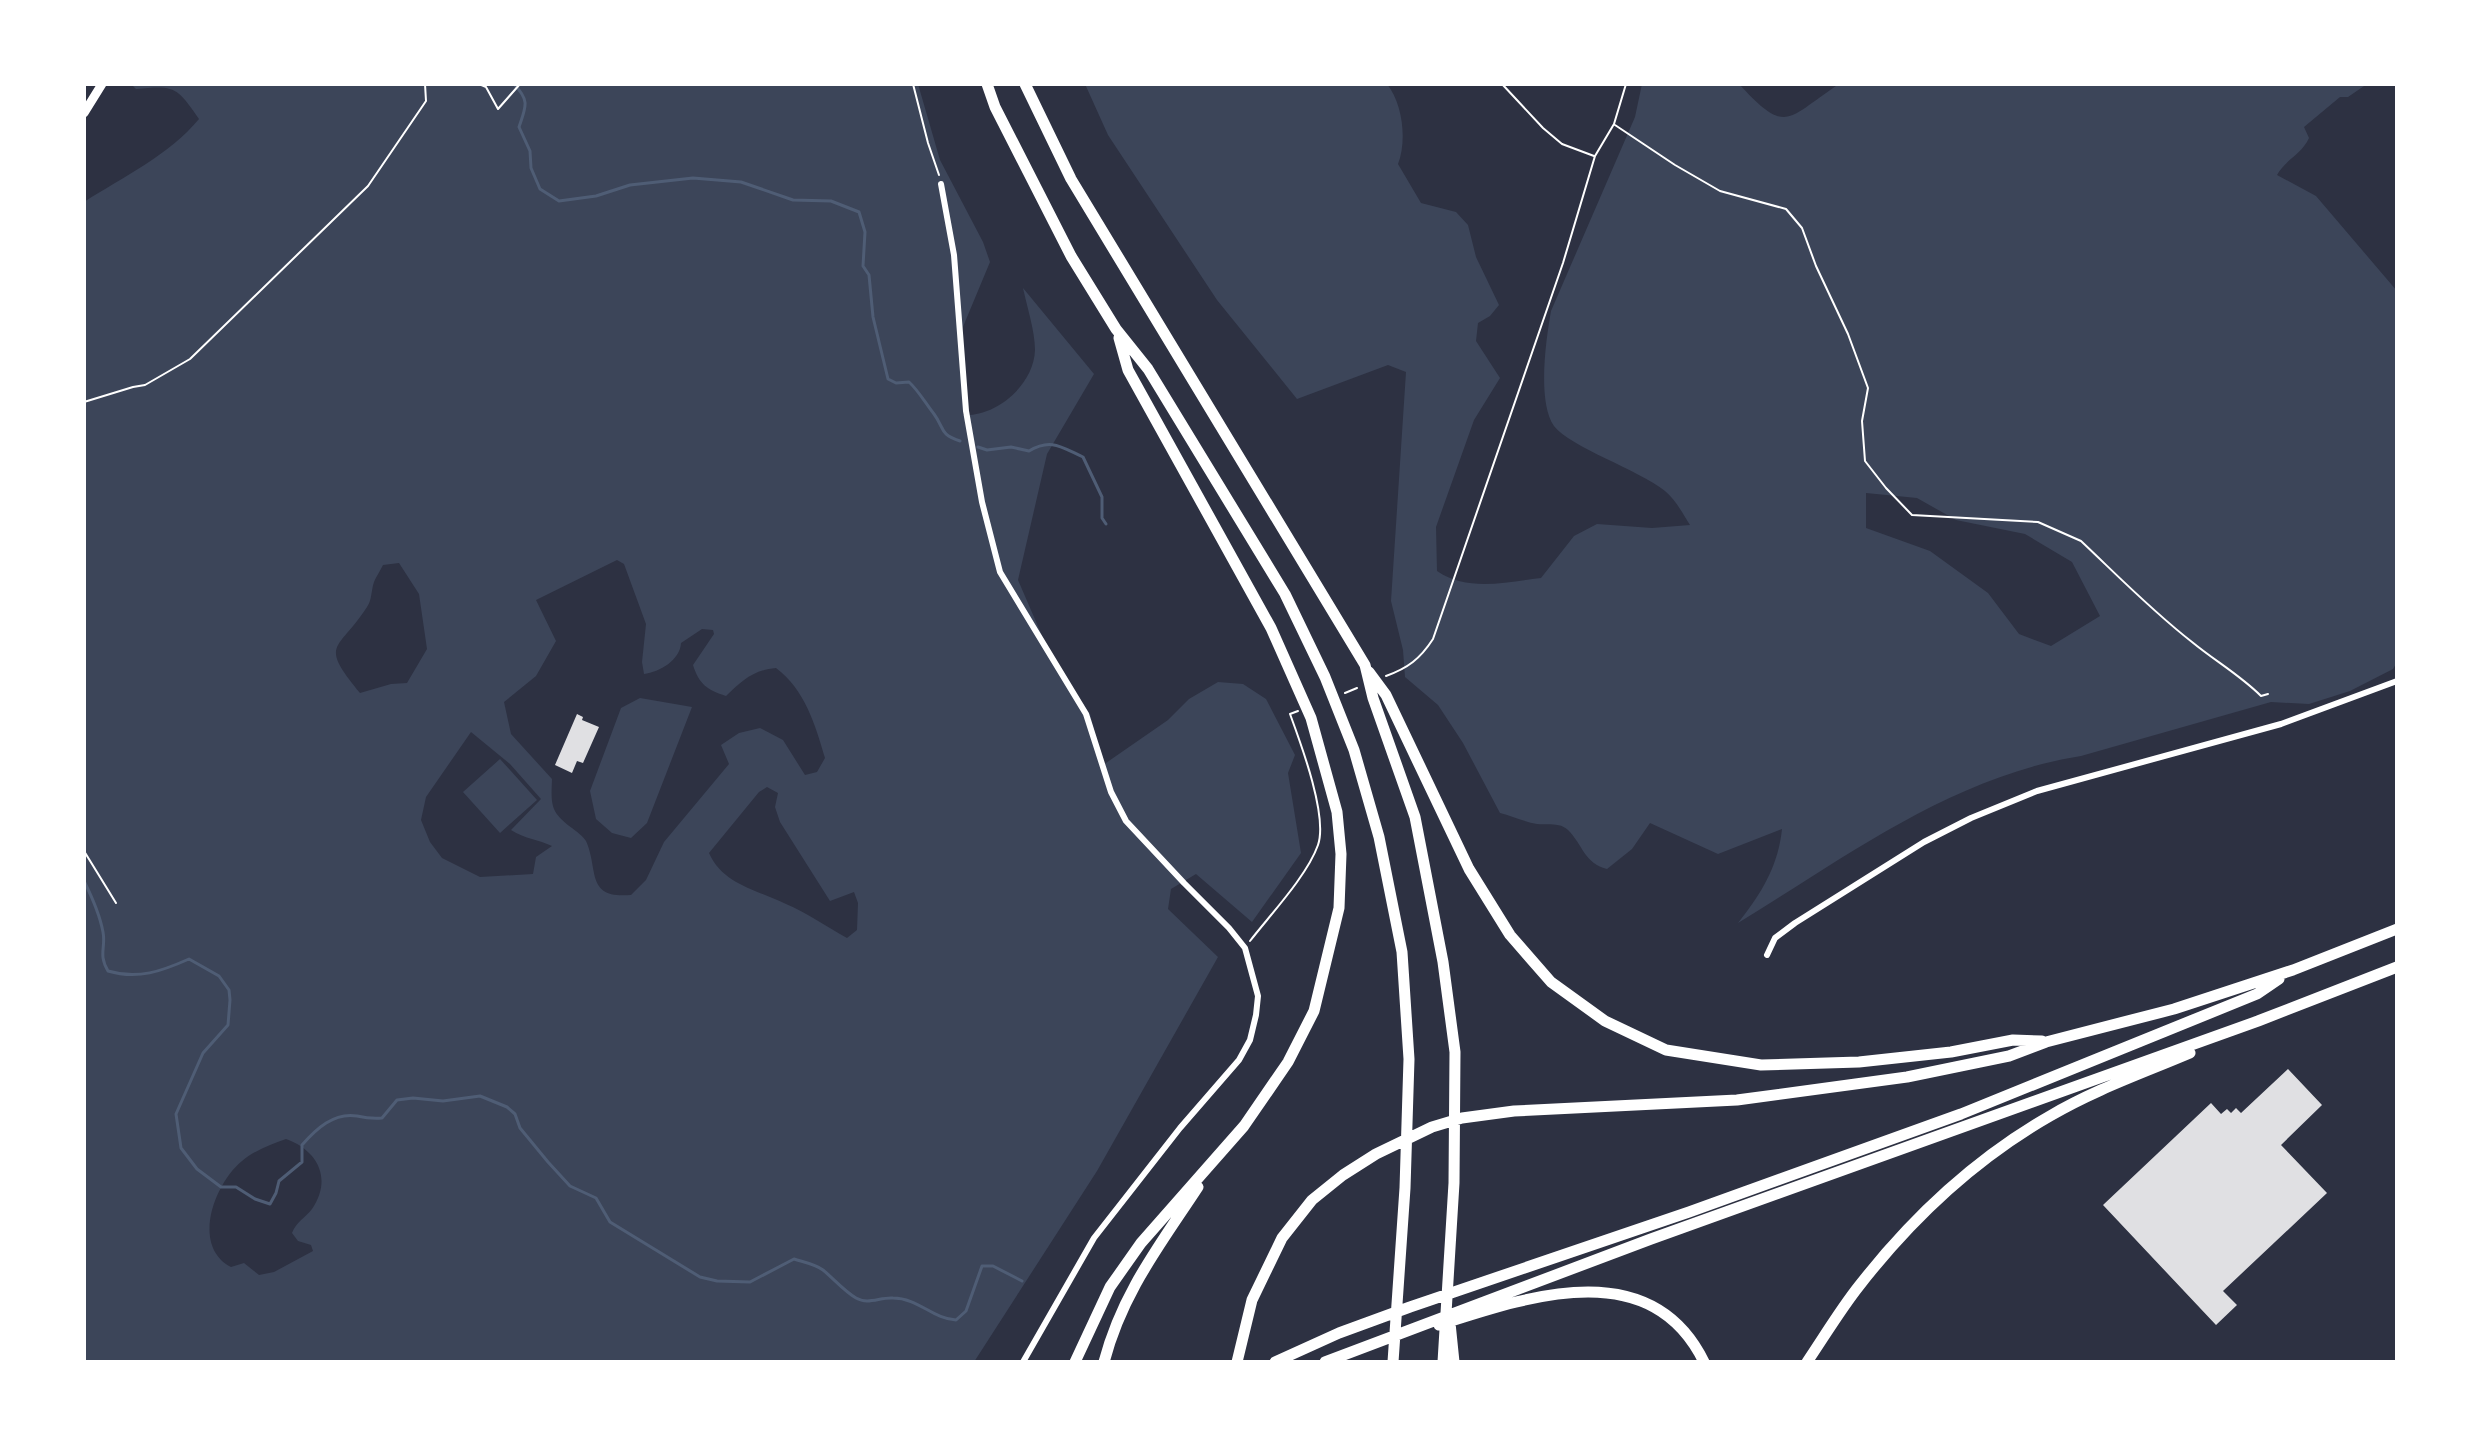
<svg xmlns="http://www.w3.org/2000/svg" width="2481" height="1446" viewBox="0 0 2481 1446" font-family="Ubuntu,sans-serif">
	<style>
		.green { fill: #3c4559; fill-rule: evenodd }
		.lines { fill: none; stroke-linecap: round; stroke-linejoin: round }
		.stream { stroke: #4f5d75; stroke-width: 3 }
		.building { fill: #e0e0e3 }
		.path { stroke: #fff; stroke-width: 2 }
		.minor { stroke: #fff; stroke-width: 6 }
		.secondary { stroke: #fff; stroke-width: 9 }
		.motorway { stroke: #fff; stroke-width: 11 }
	</style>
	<rect width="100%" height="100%" fill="#2d3142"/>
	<path class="green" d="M131,84H918L940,160L983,242L990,262L960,334L963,415C996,417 1034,385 1035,350C1035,331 1027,307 1023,288L1094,374L1047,454L1018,580L1053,661L1090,714L1103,765L1168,720L1189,699L1218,682L1243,684L1266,699L1295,755L1288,773L1301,853L1252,922L1196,874L1171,889L1168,909L1218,957L1097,1171L974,1362H84V202C123,177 169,155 199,119C177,87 175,85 136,89ZM617,560L624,564L646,624L642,662L644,674C660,672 680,660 681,643L702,629L713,630L714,634L693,665C699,684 707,690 726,696C742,681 753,670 776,668C805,690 815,724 825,758L817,772L805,775L783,740L760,728L739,733L721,745L729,764L664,842L646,880L631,895C585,899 599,870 586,841C583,836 577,832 572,828C550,812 551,805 552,779L511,734L504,702L536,676L556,641L536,600ZM399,563L419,594L427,649L407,683L391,684L360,693C318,642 338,652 367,607C372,600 371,591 374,582C376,577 380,571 383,565ZM471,732L510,764L541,799L511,830C525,839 537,839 552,846L536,857L533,874L480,877L442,858L430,842L421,820L426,797ZM767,787L778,793L775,807L780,822L830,901L854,892L858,903L857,930L847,938C827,927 807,913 786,904C758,890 723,885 709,853L759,792ZM286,1139C317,1150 333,1178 312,1209C305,1218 296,1222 292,1233L298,1241L311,1245L313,1251L274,1272L259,1275L244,1263L231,1267C191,1246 214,1184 242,1161C255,1150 270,1145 286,1139Z
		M1085,84H1387C1403,104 1407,141 1398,164L1421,203L1456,212L1468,225L1476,257L1499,305L1490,316L1478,323L1476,341L1500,378L1474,420L1436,527L1437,571C1468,592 1505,582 1541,578L1574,536L1597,524L1652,528L1690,525C1683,514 1675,499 1665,491C1639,470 1570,447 1554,426C1537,402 1546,339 1551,311L1635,117L1642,84H1739C1787,136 1786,119 1839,84H2367L2348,97H2340L2304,127L2309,138C2302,154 2285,160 2277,175L2316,196L2397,291V662L2393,669L2350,691L2309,704L2271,702L2081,756C1953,776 1846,857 1738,923C1761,894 1778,867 1782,829L1718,854L1650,823L1632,849L1607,869C1584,863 1583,845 1568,830C1560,822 1547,825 1537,824C1525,822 1512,816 1500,813L1463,743L1438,705L1405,677L1403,650L1391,601L1406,372L1388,365L1297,399L1217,300L1108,135ZM1866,493L1917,498L1956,520L2025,534L2072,562L2100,616L2051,646L2019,634L1988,593L1930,551L1866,528Z
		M640,698L692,707L647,823L631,838L612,833L596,819L590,791L621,708Z
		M500,759L537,800L500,833L463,792Z"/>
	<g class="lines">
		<path class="stream" d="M514,84C530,101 526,106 519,127L530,151L531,168L540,189L559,201L596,196L630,185L693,178L741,182L793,200L831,201L859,212L865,232L863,266L869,275L873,317L888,379L896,383L909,382C918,390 926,404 934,414C945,429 939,434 960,441
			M978,447L987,450L1011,447L1029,451C1051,438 1061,447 1083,457L1102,497V518L1106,524
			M84,881C92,897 100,916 103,932C106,948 98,954 108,971C138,980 162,971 189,959L219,976L229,990L230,1000L228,1025L203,1053L176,1114L181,1148L197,1169L221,1187H236L255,1199L270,1204L276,1193L279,1181L302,1162V1145C316,1129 334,1112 357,1116C366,1118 372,1119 382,1118L397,1100L413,1098L443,1101L480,1096L507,1107L515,1114L520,1128L548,1162L570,1186L596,1198L610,1222L700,1277L717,1281L750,1282L794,1259C803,1262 815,1264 823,1270C834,1279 844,1291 856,1298C868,1305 880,1297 893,1298C918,1298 933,1319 956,1320L966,1311L982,1266H993L1022,1281"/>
	</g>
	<path class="building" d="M577,714L583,717L582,720L599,727L583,763L577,761L572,773L555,765Z
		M2288,1069L2322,1105L2281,1145L2327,1193L2223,1291L2237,1305L2216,1325L2103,1205L2211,1103L2221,1114L2227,1109L2231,1113L2236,1108L2241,1113Z"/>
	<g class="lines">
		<path class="path" d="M479,84L486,87L498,109L520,84
			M913,84L928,143L939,175
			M1502,84L1543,128L1562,144L1594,156
			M1615,125L1675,165L1720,191L1786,209L1802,228L1816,266L1848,334L1868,388L1862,421L1865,461L1886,488L1912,515L2038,522L2081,541C2117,575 2152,611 2192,642C2215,661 2240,675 2261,696L2268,694
			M84,402L133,387L145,385L190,359L368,186L426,101L425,84
			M1386,676C1408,668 1420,659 1433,639L1563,263L1595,156L1614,124L1626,84
			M1345,693L1357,688
			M84,851L116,903
			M1250,941C1270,915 1307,876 1318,845C1328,816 1301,744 1290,714L1298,711"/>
		<path class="minor" d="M941,184L954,255L966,411L982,502L1000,572L1086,714L1111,792L1126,821L1184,883L1229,928L1245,948L1258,996L1256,1015L1250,1040L1239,1060L1180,1128L1094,1238L1023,1362
			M1767,955L1775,938L1795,923L1924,842L1971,818L2037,791L2281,724L2397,681"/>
		<path class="secondary" d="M84,113L102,84"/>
		<path class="motorway" d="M987,84L995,107L1071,256L1116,329L1148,369L1285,594L1325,677L1354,750L1379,837L1402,952L1409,1059L1405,1188L1393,1362
			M1025,84L1071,179L1365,665L1373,698L1415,817L1443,962L1455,1052L1454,1183L1443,1362
			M1369,672L1386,695L1469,869L1510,935L1551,982L1605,1021L1666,1050L1761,1065L1859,1062L1951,1052L2013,1040L2042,1041
			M1450,1323L1454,1362
			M1439,1325C1529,1296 1651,1254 1704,1362
			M1075,1362L1110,1287L1141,1243L1244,1126L1288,1062L1314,1011L1339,908L1341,854L1337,812L1311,718L1271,628L1128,370L1119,338
			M1104,1362C1122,1293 1160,1245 1198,1187
			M1237,1362L1252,1300L1282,1238L1312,1200L1343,1175L1376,1154L1432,1127L1462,1118L1514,1111L1737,1100L1907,1077L2009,1056L2046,1042L2174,1009L2293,970L2397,929
			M1275,1362L1339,1333L1410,1307L1689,1212L1961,1114L2257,994L2279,979
			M1325,1362L1651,1239L2258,1021L2397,967
			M1807,1362C1824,1337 1840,1310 1859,1286C1912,1218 1975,1159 2050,1116C2094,1090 2143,1073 2190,1053"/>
	</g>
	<rect width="2481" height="1446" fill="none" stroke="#ffffff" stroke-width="172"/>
</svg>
